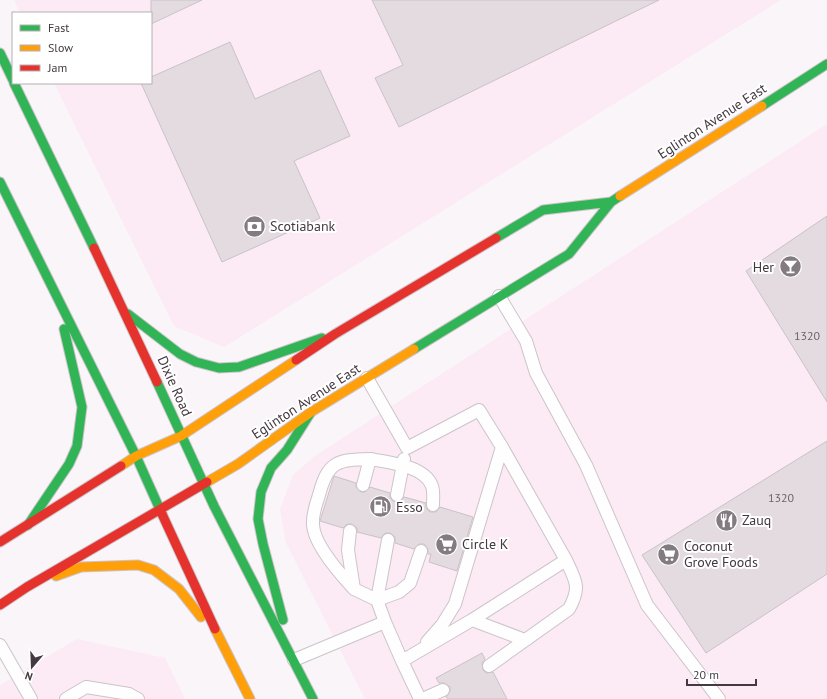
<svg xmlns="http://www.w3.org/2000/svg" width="827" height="699" viewBox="0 0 827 699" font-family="'PT Sans',sans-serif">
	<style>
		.built { fill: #fceaf5 }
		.building { fill: #e3dbe0; stroke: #cac2c7 }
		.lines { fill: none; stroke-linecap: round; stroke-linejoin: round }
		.lane-casing { stroke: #cbc4c8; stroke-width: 14 }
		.fast-casing { stroke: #cbc4c8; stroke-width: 11 }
		.slow-casing { stroke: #cbc4c8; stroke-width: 11 }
		.jam-casing { stroke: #cbc4c8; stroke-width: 11 }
		.lane { stroke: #fefefe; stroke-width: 12 }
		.fast { stroke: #30b455; stroke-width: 9 }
		.slow { stroke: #ff9f0a; stroke-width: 9 }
		.jam { stroke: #e5322d; stroke-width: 9 }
		.labels { text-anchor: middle; stroke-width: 4; stroke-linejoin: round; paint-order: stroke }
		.number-label { font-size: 12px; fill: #6c6269 }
		.street-label { font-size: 14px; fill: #443940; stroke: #fff }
		.poi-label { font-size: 14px; fill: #443940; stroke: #fff; text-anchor: start }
	</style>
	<rect width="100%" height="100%" fill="#faf5f8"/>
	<path class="built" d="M14,0H781L224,347L174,326L54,83H151V13H20Z
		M827,124V699H365L286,543L280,509L293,475L315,456Z
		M77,639L165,658L185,699H0V685Z"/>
	<path class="building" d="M151,0H202L151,24Z
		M372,0H659L399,127L375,78L403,65Z
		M230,42L255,99L320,70L350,136L294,161L320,218L222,262L141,83H151V77Z
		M827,216V402L746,271Z
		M827,441V574L706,653L642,555Z
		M334,476L356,483V487L361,492H365L370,487L390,493V498L395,502H400L404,497L426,503V508L430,512H436L440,507L473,517L457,571L429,562L431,554H428V549L424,544H419L414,549L395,543V537L390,533H385L381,538L357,532V528L351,524H347L343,528L320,521Z
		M482,653L485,659L482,663L483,670L486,673L493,672L507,699H448L446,697L450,691V687L444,683H439L436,678Z"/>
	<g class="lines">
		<defs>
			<path id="lane" d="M499,296L526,341L536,373L586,465L647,605L719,699
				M363,485L370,459C388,462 425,466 432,486C434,491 433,499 433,505
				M397,495L404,459
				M350,531L348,550L354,589L377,600L388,540
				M354,589C341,575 314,545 313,525C312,515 316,504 319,495C328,461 337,460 370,459
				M472,620L525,640
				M385,622L377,600L399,592L410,583L421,551
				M427,642L442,625L455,604L502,447
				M0,645L31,699
				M294,660L385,622L402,661L472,620L566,560L502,447L479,410L407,448L367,378
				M402,661L420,699
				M489,666L569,609C581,587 576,581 566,560
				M66,699L86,687L129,694L138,699
				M423,699L443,690"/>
			<path id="fast" d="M0,53L13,80
				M14,83L94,248
				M762,106L827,64
				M0,182L136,456L162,514
				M496,238L543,210L611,202
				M128,314L180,354L196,362L219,368L239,367L322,338
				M414,349L569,254L611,202L620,196
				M157,382L214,506L313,699
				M28,525L69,464L77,446L82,407L64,329
				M283,620L263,544L258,519L261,492L271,468L287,450L311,412"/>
			<path id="slow" d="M620,196L762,106
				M121,466L136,456L181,436L296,360
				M207,482L238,464L311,412L414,349
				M56,576L81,567L138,565L154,570L179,589L201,617
				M215,629L250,699"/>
			<path id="jam" d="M94,248L157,382
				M296,360L335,334L496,238
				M162,514L215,629
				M0,542L121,466
				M0,605L27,587L207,482"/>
		</defs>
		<use href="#lane" class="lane-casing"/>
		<use href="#fast" class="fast-casing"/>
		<use href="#slow" class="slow-casing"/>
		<use href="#jam" class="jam-casing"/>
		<use href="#lane" class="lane"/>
		<use href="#fast" class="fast"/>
		<use href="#slow" class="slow"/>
		<use href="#jam" class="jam"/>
	</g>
	<defs>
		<symbol id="bank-disc" viewBox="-11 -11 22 22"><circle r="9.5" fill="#847b80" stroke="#fff"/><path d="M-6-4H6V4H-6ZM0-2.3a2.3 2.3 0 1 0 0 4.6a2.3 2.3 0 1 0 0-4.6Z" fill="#fff"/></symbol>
		<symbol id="bar-disc" viewBox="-11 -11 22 22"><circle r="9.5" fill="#847b80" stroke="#fff"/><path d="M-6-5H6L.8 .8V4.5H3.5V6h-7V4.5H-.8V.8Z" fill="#fff"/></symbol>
		<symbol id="fuel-disc" viewBox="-11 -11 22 22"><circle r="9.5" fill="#847b80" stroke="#fff"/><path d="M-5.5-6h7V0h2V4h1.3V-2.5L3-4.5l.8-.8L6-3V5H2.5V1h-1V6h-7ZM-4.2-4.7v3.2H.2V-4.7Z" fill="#fff"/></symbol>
		<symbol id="restaurant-disc" viewBox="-11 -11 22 22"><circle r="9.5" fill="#847b80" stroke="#fff"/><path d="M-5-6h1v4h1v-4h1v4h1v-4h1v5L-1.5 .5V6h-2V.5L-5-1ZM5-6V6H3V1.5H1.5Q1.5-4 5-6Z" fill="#fff"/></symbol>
		<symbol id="supermarket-disc" viewBox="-11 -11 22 22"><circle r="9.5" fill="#847b80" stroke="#fff"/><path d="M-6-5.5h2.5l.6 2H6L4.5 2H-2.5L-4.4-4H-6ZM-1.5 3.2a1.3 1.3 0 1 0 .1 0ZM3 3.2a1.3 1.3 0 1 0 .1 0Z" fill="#fff"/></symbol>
	</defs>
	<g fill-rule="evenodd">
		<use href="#bank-disc" x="242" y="214" width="25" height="25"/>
		<use href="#bar-disc" x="778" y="254" width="25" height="25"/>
		<use href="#fuel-disc" x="368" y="494" width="25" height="25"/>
		<use href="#restaurant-disc" x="714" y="508" width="25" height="25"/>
		<use href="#supermarket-disc" x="434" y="532" width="25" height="25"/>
		<use href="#supermarket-disc" x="656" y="542" width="25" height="25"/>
	</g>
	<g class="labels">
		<g class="number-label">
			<text x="807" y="340">1320</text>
			<text x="781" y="502">1320</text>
		</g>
		<g class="street-label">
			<text transform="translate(712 121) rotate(-33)" y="5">Eglinton Avenue East</text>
			<text transform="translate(175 386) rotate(66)" y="5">Dixie Road</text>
			<text transform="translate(306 401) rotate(-33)" y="5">Eglinton Avenue East</text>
		</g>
		<g class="poi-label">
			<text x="270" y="231">Scotiabank</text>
			<text x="774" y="272" text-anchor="end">Her</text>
			<text x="396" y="512">Esso</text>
			<text x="742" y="525">Zauq</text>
			<text x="462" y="549">Circle K</text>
			<text x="684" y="551">Coconut<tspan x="684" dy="16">Grove Foods</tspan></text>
		</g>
	</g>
	<rect x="12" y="12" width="140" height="72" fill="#ffffff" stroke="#b4b0b3"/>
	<rect x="20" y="25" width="20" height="6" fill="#30b455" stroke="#b4b0b3"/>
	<text x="48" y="32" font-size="12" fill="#443940">Fast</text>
	<rect x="20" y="45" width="20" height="6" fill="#ff9f0a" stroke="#b4b0b3"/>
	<text x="48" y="52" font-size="12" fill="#443940">Slow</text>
	<rect x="20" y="65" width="20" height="6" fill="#e5322d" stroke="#b4b0b3"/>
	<text x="48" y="72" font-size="12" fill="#443940">Jam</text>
	<g transform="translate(32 667) rotate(199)" stroke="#ffffff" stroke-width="3" paint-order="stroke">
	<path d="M0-3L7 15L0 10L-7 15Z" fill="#443940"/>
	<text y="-6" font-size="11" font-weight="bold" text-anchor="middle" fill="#443940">N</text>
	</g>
	<path d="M687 679v6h69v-6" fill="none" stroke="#443940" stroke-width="2"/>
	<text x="693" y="679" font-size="12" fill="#443940" stroke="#ffffff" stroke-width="3" paint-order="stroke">20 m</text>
</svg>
